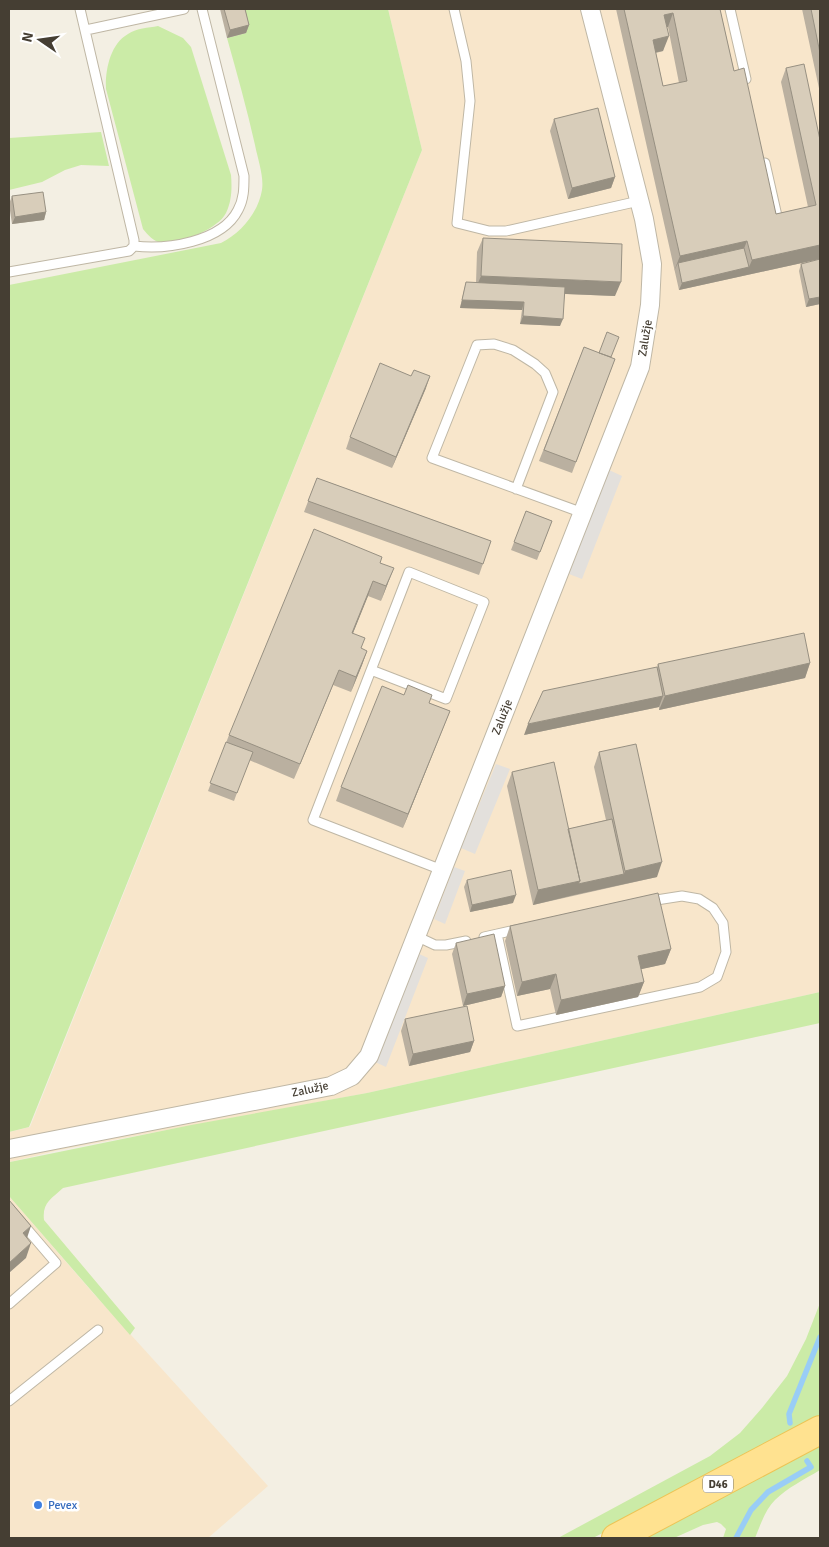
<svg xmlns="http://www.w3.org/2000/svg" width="829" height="1547" viewBox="0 0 829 1547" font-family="Signika,sans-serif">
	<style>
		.commercial { fill: #f8e6cb }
		.green { fill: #cbeba7 }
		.parking { fill: #e3e0dc }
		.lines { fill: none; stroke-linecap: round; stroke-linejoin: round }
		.stream { stroke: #99cdf6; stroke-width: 5.5 }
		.service-casing { stroke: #bfb7a5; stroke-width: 11 }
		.minor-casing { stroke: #bfb7a5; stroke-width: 20 }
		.primary-casing { stroke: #edc456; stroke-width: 30 }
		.service { stroke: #fff; stroke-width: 9 }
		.minor { stroke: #fff; stroke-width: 18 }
		.primary { stroke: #ffe290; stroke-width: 28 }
		.wall { fill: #bab0a0; fill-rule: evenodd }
		.shaded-wall { fill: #979082 }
		.building { fill: #d8cdba; stroke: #979082; fill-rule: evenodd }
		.shop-dot { fill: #3f7fe0; stroke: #fff; stroke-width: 2 }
		.labels { text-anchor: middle; stroke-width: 5; stroke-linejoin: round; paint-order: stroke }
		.shield { fill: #fff; stroke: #7d7870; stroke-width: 1 }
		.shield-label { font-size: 11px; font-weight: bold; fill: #453e33 }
		.street-label { font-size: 12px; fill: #453e33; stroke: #fff }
		.shop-label { font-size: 12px; fill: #366cbe; stroke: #fff; text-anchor: start }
	</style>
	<rect width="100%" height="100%" fill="#f3efe3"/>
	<path class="commercial" d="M388,9H820V992L367,1093L59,1150L10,1162L9,1164V1132L30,1127L422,150Z
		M9,1196L93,1293L268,1486L208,1538H9Z"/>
	<path class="green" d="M240,9H388L422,150L29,1127L9,1132V285L221,243C241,233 258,213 262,190C264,176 258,160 255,145C247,109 237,74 227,38L246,33Z
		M158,26L183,38L191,47L231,175C232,187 232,201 226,213C218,229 179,245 161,243C153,241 148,235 143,229L106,89C105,71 110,44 128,34C137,28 148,28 158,26Z
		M101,132L109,166L81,165L65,170L42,182L9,190V138Z
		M820,992V1023L63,1188C51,1199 42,1203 44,1220L135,1328L130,1335L9,1196L10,1162L191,1125L367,1093Z
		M820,1303V1421L593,1538H558L710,1456L740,1433L762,1408L787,1376L806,1339Z
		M820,1442V1470C805,1479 787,1488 775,1500C765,1510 760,1526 755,1538H723L726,1529L721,1524L717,1522L703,1525L674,1538H634Z"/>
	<path class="parking" d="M609,470L622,476L582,579L569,574Z
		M496,764L510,769L475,854L461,848Z
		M454,867L465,871L445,924L434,919Z
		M417,953L428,958L386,1067L375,1062Z"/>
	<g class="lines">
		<path class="stream" d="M790,1423L789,1414L820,1337
			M736,1538L751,1510L768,1492L811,1467L807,1461"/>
		<defs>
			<path id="service" d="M454,9L466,61L470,101L457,223L489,231H506L639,201
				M730,9L746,79
				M86,30L184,9
				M765,163L777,216
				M134,246C166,250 222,242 238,210C244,199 244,188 244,176L202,9
				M9,272L129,251L134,246V240L80,9
				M516,489L553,392L545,373L535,364L513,350L494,344L477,345L432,458L583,513
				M371,670L446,699L484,602L409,572L313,820L442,870
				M497,934L517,1026L700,987L717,977L726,952L723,923L713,908L699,899L682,896L650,901
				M416,936L435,945H446L466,941
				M484,937L520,929
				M9,1208L56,1263L9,1304
				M9,1401L98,1330"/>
			<path id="minor" d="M9,1149L331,1086L352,1076L369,1056L640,367L650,305L652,264L644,219L590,9"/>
			<path id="primary" d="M616,1538L820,1430"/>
		</defs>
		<use href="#service" class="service-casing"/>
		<use href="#minor" class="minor-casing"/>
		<use href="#primary" class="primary-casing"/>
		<use href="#service" class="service"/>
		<use href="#minor" class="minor"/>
		<use href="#primary" class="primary"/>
	</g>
	<path class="wall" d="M220,9H245L249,25L246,33L227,38Z
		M616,9H720L734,71L776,214L808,207L781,82L786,68L820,140V259L679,290ZM667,27H668L679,83L663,86L656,53L663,51Z
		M802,9H820V93Z
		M554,119L615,177L611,188L568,199L550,131Z
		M12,196L46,212L44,220L12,224L9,204Z
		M483,238L615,296L565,294L560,326L520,324L522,310L460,308L464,290L466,282L476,283L477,252Z
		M801,264L820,304L806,307L799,271Z
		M584,347L615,359L572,473L539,461Z
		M426,388L392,468L346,449L350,437Z
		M317,478L491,541L479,575L304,512Z
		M526,511L552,521L537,560L511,550Z
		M380,563L388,583L381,601L368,596L353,633L361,648L367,651L362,665L351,692L333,685L294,779L249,760L234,801L208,791L229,735Z
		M810,663L805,678L659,710V707L524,735L657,667L658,664Z
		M404,695L429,703L450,711L403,828L336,801L341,787Z
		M599,752L657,877L533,905L507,786L512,772L568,829L606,820L594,767Z
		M467,880L513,903L470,912L464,887Z
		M510,926L671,949L665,964L641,969L644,982L638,997L556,1015L550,989L517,996L505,941Z
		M456,943L505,986L501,997L463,1006L452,954Z
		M405,1019L474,1041L470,1052L409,1066L401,1031Z"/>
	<path class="shaded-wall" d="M673,13L668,27L659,29L664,15Z
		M249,25L246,33L227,38L230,30Z
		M669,36L663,51L647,54L653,40Z
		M615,177L611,188L568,199L572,188Z
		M46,212L44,220L12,224L15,217Z
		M747,241L741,256L678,263L674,271L680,256Z
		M820,245V259L679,290L682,283L749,267L752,260Z
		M481,276L621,282L615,296L475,290Z
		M820,297V304L806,307L809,299Z
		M462,300L524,302L522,310L460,308Z
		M523,316L563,319L560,326L520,324Z
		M430,376L426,388L392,468L396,457Z
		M394,568L388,583L381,601L386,586Z
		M373,581L368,596L347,648L352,633Z
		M367,651L362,665L351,692L356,677Z
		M810,663L805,678L659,710L665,696Z
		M339,670L333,685L294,779L300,764Z
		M663,696L659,707L524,735L528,724Z
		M450,711L444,726L403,828L408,814Z
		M662,862L657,877L620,885L625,871Z
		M624,874L620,885L574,895L578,884Z
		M580,881L574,895L533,905L538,890Z
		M516,895L513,903L470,912L472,905Z
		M671,949L665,964L633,971L638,956Z
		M556,974L550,989L517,996L522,982Z
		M644,982L638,997L556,1015L561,1000Z
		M505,986L501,997L463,1006L467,994Z
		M474,1041L470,1052L409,1066L413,1054Z
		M31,1226L26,1241L23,1233Z
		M31,1243L26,1258L9,1273V1263Z"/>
	<path class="building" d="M224,9H245L249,25L230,30Z
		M624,9H720L734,71L744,68L776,214L816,205L786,68L804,64L820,140V245L752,260L747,241L680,256ZM673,13L687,81L663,86L653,40L669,36L664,15Z
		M811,9H820V53Z
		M598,108L615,177L572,188L554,119Z
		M43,192L46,212L15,217L12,196Z
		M483,238L622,244L621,282L481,276Z
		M744,248L749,267L682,283L678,263Z
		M820,259V297L809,299L801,264Z
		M466,282L565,287L563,319L523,316L524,302L462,300Z
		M607,332L619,337L611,357L599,353Z
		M584,347L615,359L576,462L544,450Z
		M380,363L411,376L414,370L430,376L396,457L350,437Z
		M317,478L491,541L483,564L308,501Z
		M526,511L552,521L540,552L514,542Z
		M314,529L382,557L380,563L394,568L386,586L373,581L352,633L365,638L361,648L367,651L356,677L339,670L300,764L229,735Z
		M804,633L810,663L665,696L658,664Z
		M657,667L663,696L528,724L543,691Z
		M408,685L432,695L429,703L450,711L408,814L341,787L382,686L404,695Z
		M226,742L253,752L237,793L210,783Z
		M636,744L662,862L625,871L599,752Z
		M554,762L580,881L538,890L512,772Z
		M612,819L624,874L578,884L580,881L568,829Z
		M511,870L516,895L472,905L467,880Z
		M658,893L671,949L638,956L644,982L561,1000L556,974L522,982L510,926Z
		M494,934L505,986L467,994L456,943Z
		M467,1006L474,1041L413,1054L405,1019Z
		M9,1200L31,1226L23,1233L31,1243L9,1263Z"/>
	<circle class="shop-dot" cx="38" cy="1505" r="5"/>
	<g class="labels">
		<rect class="shield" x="703" y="1475.5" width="30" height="17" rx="4"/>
		<g class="shield-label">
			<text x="718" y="1488">D46</text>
		</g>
		<g class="street-label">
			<text transform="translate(645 338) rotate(-81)" y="4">Zalužje</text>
			<text transform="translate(502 717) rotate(-69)" y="4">Zalužje</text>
			<text transform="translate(310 1089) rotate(-12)" y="4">Zalužje</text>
		</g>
		<g class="shop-label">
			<text x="48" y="1509">Pevex</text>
		</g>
	</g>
	<rect width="829" height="1547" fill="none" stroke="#453e33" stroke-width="20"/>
	<g transform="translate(40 40) rotate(283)" stroke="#ffffff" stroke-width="4" paint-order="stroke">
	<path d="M0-4L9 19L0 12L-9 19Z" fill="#453e33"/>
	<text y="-8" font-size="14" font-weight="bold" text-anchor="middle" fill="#453e33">N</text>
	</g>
</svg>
